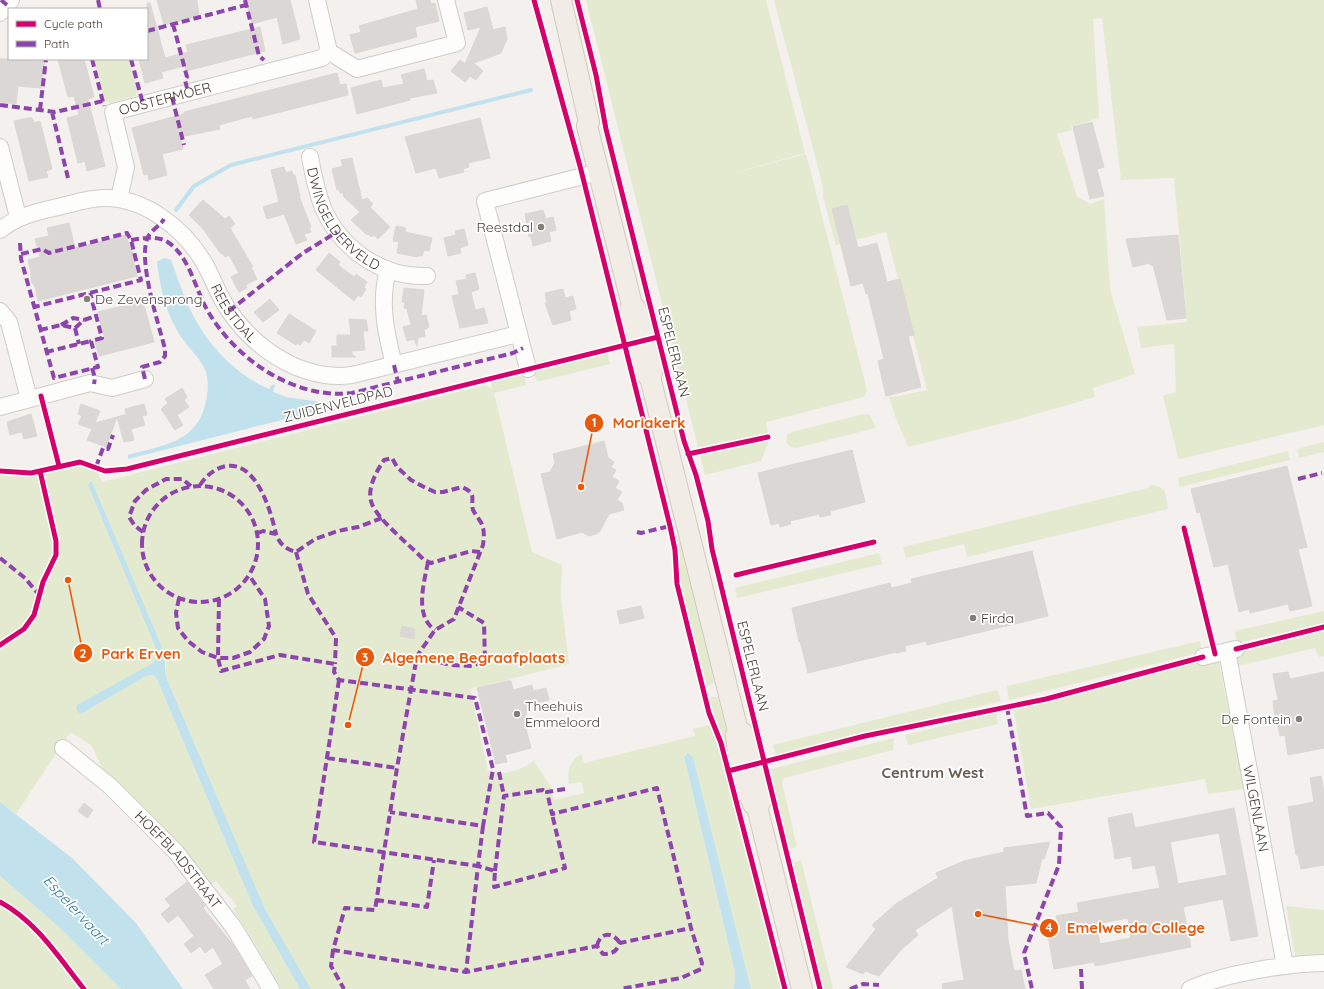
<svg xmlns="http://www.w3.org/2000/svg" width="1324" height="989" viewBox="0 0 1324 989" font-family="Quicksand,sans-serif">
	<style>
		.green { fill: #e4eacf }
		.water { fill: #c1e2ed }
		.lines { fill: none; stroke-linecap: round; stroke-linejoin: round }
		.stream { stroke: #c1e2ed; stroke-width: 4 }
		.building { fill: #dbd7d4; stroke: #dbd7d3; fill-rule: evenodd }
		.minor-casing { stroke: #cfccc9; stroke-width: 18 }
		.major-casing { stroke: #d4c9bc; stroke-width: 22 }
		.minor { stroke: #fdfdfc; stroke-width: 16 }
		.major { stroke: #f1ede6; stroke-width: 20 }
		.quiet { stroke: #8e44ad; stroke-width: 4; stroke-dasharray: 8 4; stroke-linecap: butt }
		.cycleway-casing { stroke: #fff; stroke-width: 8 }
		.cycleway { stroke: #d6006c; stroke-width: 5 }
		.poi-dot { fill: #847e78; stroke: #fff; stroke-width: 1.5 }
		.labels { text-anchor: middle; stroke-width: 3.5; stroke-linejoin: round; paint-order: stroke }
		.street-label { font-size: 14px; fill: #494139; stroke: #fff }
		.poi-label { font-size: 14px; fill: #494139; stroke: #fff; text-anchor: start }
		.neighbourhood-label { font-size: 15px; font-weight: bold; fill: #6b5d51; stroke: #fff }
		.water-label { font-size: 15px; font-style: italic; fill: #317c98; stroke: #fff }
		.leader { fill: none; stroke: #e8590c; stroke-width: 1.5 }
		.callout-dot { fill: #e8590c; stroke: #fff; stroke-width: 1.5 }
		.mark-label { font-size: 12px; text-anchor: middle; font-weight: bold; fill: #fff }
		.callout-label { font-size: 15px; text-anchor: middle; font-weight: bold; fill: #e8590c; stroke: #fff; stroke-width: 3.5; stroke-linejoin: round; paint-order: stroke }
	</style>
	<rect width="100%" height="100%" fill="#f3f0ed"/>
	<path class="green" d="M586,0H766L805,153L720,177L806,154L867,390L864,397L766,422L769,440L761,461L705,475Z
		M774,0H1324V425L1180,459L1178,458L1163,396L1176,392L1174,344L1141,348L1137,327L1187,322L1174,178L1121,180L1102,18L1093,19L1099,118L1071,127L1072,130L1057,134L1077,196L1090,204L1104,199L1110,289L1135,374L1093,388L1095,397L1019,419L908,447L895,416L889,396L895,397L927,390L886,232L836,245L823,197V187Z
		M94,59H129L138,92L135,96L110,103L104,100Z
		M607,351L610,364L537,382L533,370Z
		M524,373L526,385L494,393L532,552L562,565L561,598L569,664L470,689L488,771C506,776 519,771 534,761L549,784L554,800L584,793L581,782L569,784C566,772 570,761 581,754L584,763L695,736L693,729L710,725L718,746L781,989H751L693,757L685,754L684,756L735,972L734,989H311L265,909L166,677V659L79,713L81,714L146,676L152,675L156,677L253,906L300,989H280V986L254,942L248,940L249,934L233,909L237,906L216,881L209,887L163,828L103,770L92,746L72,733L69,734L16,814L0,802V475L26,477L80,465L97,471L102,482L485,385L492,389L491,381Z
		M864,414L870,415L876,428L796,448L790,447L786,442L787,435L792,432Z
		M1324,442V452L1299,458L1297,449Z
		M1288,451L1290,460L1179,487L1178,478Z
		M1151,485L1158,486L1165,491L1168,509L967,557L964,544L906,558L903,547L1148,488Z
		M684,539L705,623L714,683L707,686L680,583L676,540Z
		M879,553L882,564L737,598L735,588Z
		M1324,611V624L1237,643L1235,631Z
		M1324,631V656L1319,657L1315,648L1233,667L1231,655Z
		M1200,641L1202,652L1009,700L1007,686Z
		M1218,658L1244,789L1208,794L1205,779L1031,809L1013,708Z
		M997,690L1001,701L776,756L773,745Z
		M709,697H718L735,764H730Z
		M996,713L998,724L908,745L905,735Z
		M894,738L893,750L784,778L782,783L797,847L789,849L770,773L771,769Z
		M801,860L830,977L833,989H823L793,863Z
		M0,876L59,927L121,989H0Z
		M1286,906L1324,910V959L1296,960Z"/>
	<path class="water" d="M164,258L171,260C178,279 184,298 193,315C209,347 237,375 269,389L273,384L275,386L273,392L286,397L328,403L329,408L128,459V455C160,446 196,443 205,405C208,394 209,384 206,372C201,358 185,345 178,332C165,310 160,287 157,262Z
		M90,482H92L164,652L166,677L265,909L311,989H300L253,906L156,677L152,675L146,676L81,714L79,713L76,709L77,705L153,663L158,657V653L88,485Z
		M688,753L693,757L751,989H734L735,972L684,756Z
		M0,802L72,858L136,923L183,989H121L59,927L0,876Z"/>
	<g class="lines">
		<path class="stream" d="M176,210L194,186L231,165L531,90"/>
	</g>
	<path class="building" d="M157,0H197L199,16L164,25Z
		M246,0H290L300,39L283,44L277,17L252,24Z
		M416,0H430L431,4L435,3L439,21L415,27L417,37L355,53L350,35L361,32L359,26L418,9Z
		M147,3H150L165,58L188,52L186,45L260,27L265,51L186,71L185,66L161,72L163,78L145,83L139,59H147Z
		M487,7L493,30L505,27L507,39L501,53L474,63L483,71L476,80L470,76L465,82L451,71L460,60L465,64L481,27L468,30L464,13Z
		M0,59H45L41,88L18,86L16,104L0,102Z
		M58,59H84L94,97L88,99L105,166L87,171L85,161L78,163L67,118L79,115L74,96L68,97Z
		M424,69L427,81L433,80L437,93L410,98V100L357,114L351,88L381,80L383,88L404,84L401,75Z
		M337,73L340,85L346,84L348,95L253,119L252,116L219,125L220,129L180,137L183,149L162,154L167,175L149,180L148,174L144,175L132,128L184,114V112Z
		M28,118H32L34,123L40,121L52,169L46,171L48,177L29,181L14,121Z
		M480,118L490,158L468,163L469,167L463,169L464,172L439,178L436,168L416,173L405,137Z
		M1092,122L1104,167L1097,169L1104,196L1090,199L1073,127Z
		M352,158L362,200L367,198L373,204L370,207L390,227L378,239L374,235L371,237L368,234L367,235L351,220L360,212L344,197L343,193H340L339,189L337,190L332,169L343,166L341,160Z
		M284,167L286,173L292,171L293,175H295L300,196H299L311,227L309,228L311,232L304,234L307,240L296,244L284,214L267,219L263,207L279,202L271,170Z
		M203,200L225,219L229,216L235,224L230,228L253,267H251L257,279L246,285L247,288L239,292L231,277L239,273L229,255L225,257L222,253L221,254L204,230L189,215Z
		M847,205L858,248L877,243L887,282L900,279L914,335L908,336L921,387L886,396L878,361L884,359L868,294H866L863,283L851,286L832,209Z
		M543,210L546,219L553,217L556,230L549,232L551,241L533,246L531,236L529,237L525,214Z
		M69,223L75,248L126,235L130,248L134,255V263L137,276L38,301L35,287L31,281V273L28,260L40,257L35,239L49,236L47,228Z
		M396,226L406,228L405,232L432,238L429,251L424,250L422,256L418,255V257L397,253L399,242L393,241Z
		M464,229L468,245L460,248L461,253L448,256L444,238L456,235L455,231Z
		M1178,235L1186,318L1167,320L1153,265H1150V263L1133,267L1126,239Z
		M329,253L340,262L338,265L354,277L356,274L367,282L364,287L366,289L361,297L358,295L354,301L316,270Z
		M475,273L479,289L471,292L475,310L484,308L488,323L460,328L452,296L459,294L456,281L467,279L466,275Z
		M404,288L424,290L421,316L426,315L429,327L424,330L425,336L418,338L417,346L414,339L407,341L403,327L411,325L407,309L404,308L405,302H402Z
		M563,289L565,298L573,296L576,309L569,311L571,320L553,325L545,303H547L545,293Z
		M270,299L279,310L263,322L254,312Z
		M143,301L154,342L99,356L95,341L105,339L98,312Z
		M289,314L316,331L309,343L304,340L300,345L297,343L296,345L277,333Z
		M349,319L366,320L368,331H363L365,350L352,351V354L356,357H332V346H337V335H351Z
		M182,388L187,397L184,400L189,407L177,415L183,425L175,430L161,409L168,403L165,399Z
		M81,404L100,411L95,423L117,417L106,447L87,440L92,429L78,424L82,416L78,414Z
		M144,404L147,415L142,416L145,425L131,429L134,440L124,442L117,417L126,414L125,409Z
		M31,414L37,436L24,439L22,432L10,435L7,422Z
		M604,441L608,458L614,462L611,467L616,470L612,477L619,481L615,488L622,492L617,500L622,503L624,510L609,514L600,531L596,534L589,536L582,532L557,539L541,474L550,472L555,463L553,454Z
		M852,450L865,502L830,511L831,515L820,517L819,514L790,521L791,524L780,527L779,523L771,525L758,473Z
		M1287,466L1307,547L1298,549L1312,606L1290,611L1288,604L1250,613L1249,609L1239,612L1228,564L1214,567L1200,512L1197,513L1191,489Z
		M1032,551L1048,616L927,645L926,641L905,646L906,651L896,653V652L808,673L800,641L799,642L792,608L890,583L891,588L912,583L911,579Z
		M641,606L644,618L620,624L617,611Z
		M402,626L415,629L414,639L400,636Z
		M1288,672L1290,679L1324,672V748L1288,755L1285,735L1280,736L1278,725H1276L1273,701L1278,700L1273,674Z
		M507,681H511L513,690L532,685L533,691L546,688L549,700L529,705L524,721L531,748L505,755L507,762L496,764L477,688Z
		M1321,776L1324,793V865L1301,869L1298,855H1296L1288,807L1314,802L1310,778Z
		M84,803L93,810L87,818L78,811Z
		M1234,808L1258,936L1231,941L1223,899L1183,907L1191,947L1095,966L1094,962L1054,969L1046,924L1058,922L1056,916L1079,912L1077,903L1160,888L1155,865L1133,869L1131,856L1115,859L1108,818L1132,813L1135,828ZM1219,833L1227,875L1178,884L1170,842ZM1128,918L1131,938L1100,944L1096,924Z
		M1050,842L1044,859L1042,858L1036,883L1005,886L1008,940L1014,971L1021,970L1025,989H943L942,984L964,980L952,906L915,930L918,935L901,950L879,976L865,971L863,974L846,967L876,929L872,925L897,903L938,878L936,873L964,861L1004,852V848Z
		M187,882L205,906L203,908L234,946L252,976L245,980L250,989H214L205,975L223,964L213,947L205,953L200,946L191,953L184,944L194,936L178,915L168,923L161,914L171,906L165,899Z"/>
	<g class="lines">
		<defs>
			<g id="minor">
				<path d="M0,13L11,0"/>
				<path d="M328,51L357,69L457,43L446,0"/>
				<path d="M0,147L18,217"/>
				<path id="s1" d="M310,157C313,174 317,192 323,208C341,249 382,278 427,276"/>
				<path id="s2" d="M119,199L126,167L113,112L322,58L327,53L328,47L317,0"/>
				<path id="s3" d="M0,230C21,213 44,211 70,204C81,201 93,198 105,198C145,198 183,228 203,261C213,277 218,296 230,312C246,335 269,355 296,367C315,374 332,378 352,375L518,334"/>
				<path d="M388,270C379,302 386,333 394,365"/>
				<path d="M0,311L9,322L29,399"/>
				<path d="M528,369L485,201L599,172"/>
				<path d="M0,407L90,383L112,388L145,379"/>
				<path id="s4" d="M1227,651L1285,966"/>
				<path d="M1203,657L1236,649"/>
				<path id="s5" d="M63,748L110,786L176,852L234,928L271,989"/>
				<path d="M1190,989C1226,973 1285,964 1324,963"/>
			</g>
			<path id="major" d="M561,0L589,122L587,126L632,305L636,309L650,343L652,372L650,377L738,731L736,735L740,772L753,804L757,807L802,989
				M632,305L630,310L634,346L646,374L650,377
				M738,731L743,733L757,764L760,803L758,806"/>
		</defs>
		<use href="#minor" class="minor-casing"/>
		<use href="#major" class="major-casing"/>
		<use href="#minor" class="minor"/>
		<use href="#major" class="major"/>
		<path class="quiet" d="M1,0L7,5
			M98,0L100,9
			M245,0L259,56L264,60
			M173,24L187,77L185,80L187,88
			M147,31L246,5
			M92,59L104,106
			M131,59L143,104
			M172,97L184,145
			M0,105L55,112L103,101
			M40,110L46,59
			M52,112L68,178
			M131,240C145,238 157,235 169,243C188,256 195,286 205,306C232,357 293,400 352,393L513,353L523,348
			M20,243L21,259L54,378L98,367L91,341L102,338L90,293
			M21,254L42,249L49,253L127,233L131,240L141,280L34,307
			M229,311L303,253L337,232
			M61,325L73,318L84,320
			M75,328L79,344
			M40,330L61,325L75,328L84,320L96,316
			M46,352L91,341
			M394,365L398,382
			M92,368L95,378L94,384
			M145,379L142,367L160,362L165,356V349C159,325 137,259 148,237C152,229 160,226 164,219
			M96,467L103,448L108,449L113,435
			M1298,479L1322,473
			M200,485C206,476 215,468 226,466C257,461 271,512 276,534
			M142 544a58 58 0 1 1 116 0a58 58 0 1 1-116 0Z
			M143,532L135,526L129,517L135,501L146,490L166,479H182L191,486
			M637,532L641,533L670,526
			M258,533L263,531L276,534C280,545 286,549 296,552L315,539L338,531L358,527L382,518
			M296,552L308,594L336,638L335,664
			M480,552L471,551L431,563L424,560C411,546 378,520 372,504C366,490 376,472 384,460L392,458L397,467L411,480L426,488L435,492H443L462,487C478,494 470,498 473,510C475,514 478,517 480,521C485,528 484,537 483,545L454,619L435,630L417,656L397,768L375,910L345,908L333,950L466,972L597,946L603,954C613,954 616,952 620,943L691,928
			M0,558L25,578L39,595
			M428,562C424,583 414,616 435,630
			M179,598L176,613L178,628L188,641L202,652L218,658H233L250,652L264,639L269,626L265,599L249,575
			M219,599L218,658L221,671L280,655L335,664L334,672L339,680L475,698L493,769L483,826L390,812
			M417,656L450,665L473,666L485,660L484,623L458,607
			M339,680L314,842L478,866L466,972
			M1007,707L1027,816L1048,813L1061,827L1059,865L1024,953L1032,989
			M327,758L397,768
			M499,772L504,796
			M565,789L547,792L552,814L657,788L691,928L702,963L701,969L681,978L620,989
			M483,826L478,866L495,871L494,887L565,868L552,814
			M495,871L504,796L543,790L547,792
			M376,900L427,907L434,860
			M597,946C600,932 612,931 620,943
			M333,950L331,966L344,989
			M1081,969L1082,989
			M850,989L863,984L879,985"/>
		<defs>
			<path id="cycleway" d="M534,0L580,166L670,526L675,550L677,584L709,713L721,743L785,989
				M577,0L596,75L606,129L684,441L696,475L708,521L712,549L820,989
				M41,396L59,466
				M688,454L768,437
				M0,471L31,473L80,462L105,471L127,469L658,337
				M1184,528L1215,654
				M736,575L874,542
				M0,645L24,629L34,615L43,582L56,555V541L40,471
				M1236,649L1324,627
				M728,771L865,736L1046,699L1203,657
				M0,902C37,922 59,958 84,989"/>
		</defs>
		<use href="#cycleway" class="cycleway-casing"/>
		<use href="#cycleway" class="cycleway"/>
	</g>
	<g class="poi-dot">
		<circle cx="541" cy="227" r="4"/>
		<circle cx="87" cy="299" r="4"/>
		<circle cx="973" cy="618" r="4"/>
		<circle cx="517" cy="714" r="4"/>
		<circle cx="1299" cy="719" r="4"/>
	</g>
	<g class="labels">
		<g class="street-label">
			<text dy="5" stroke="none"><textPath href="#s2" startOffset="143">OOSTERMOER</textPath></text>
			<text dy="5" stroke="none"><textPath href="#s1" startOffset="73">DWINGELDERVELD</textPath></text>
			<text dy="5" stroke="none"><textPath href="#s3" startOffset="293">REESTDAL</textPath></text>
			<text transform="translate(674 352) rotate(76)" y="5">ESPELERLAAN</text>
			<text transform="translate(338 404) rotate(-14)" y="5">ZUIDENVELDPAD</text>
			<text transform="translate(753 666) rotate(76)" y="5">ESPELERLAAN</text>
			<text dy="5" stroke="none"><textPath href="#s4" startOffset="160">WILGENLAAN</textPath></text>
			<text dy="5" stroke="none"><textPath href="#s5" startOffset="161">HOEFBLADSTRAAT</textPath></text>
		</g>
		<g class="poi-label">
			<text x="533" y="232" text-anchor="end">Reestdal</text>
			<text x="95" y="304">De Zevensprong</text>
			<text x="981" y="623">Firda</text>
			<text x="525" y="711">Theehuis<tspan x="525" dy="16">Emmeloord</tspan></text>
			<text x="1291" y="724" text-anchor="end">De Fontein</text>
		</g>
		<g class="neighbourhood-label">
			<text x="933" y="778">Centrum West</text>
		</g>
		<g class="water-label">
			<text transform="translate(76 910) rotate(47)" y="5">Espelervaart</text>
		</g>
	</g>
	<path class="leader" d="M581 487L594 423M68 580L83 653M348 725L365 657M978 914L1049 928"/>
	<g class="callout-dot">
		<circle cx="581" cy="487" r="4"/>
		<circle cx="68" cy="580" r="4"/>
		<circle cx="348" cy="725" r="4"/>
		<circle cx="978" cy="914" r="4"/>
		<circle cx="594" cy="423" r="10"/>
		<circle cx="83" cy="653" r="10"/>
		<circle cx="365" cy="657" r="10"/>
		<circle cx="1049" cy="928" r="10"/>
	</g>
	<g class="mark-label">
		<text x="594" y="427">1</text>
		<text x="83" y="658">2</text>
		<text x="365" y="662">3</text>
		<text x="1049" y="932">4</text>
	</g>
	<g class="callout-label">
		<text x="649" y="428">Moriakerk</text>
		<text x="141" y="659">Park Erven</text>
		<text x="474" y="663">Algemene Begraafplaats</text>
		<text x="1136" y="933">Emelwerda College</text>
	</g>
	<rect x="8" y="8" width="140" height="52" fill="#ffffff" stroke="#b6b3b0"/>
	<rect x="16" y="21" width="20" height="6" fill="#d6006c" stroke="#b6b3b0"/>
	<text x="44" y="28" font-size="12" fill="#494139">Cycle path</text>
	<rect x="16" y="41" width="20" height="6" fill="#8e44ad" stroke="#b6b3b0"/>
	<text x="44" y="48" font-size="12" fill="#494139">Path</text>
</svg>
